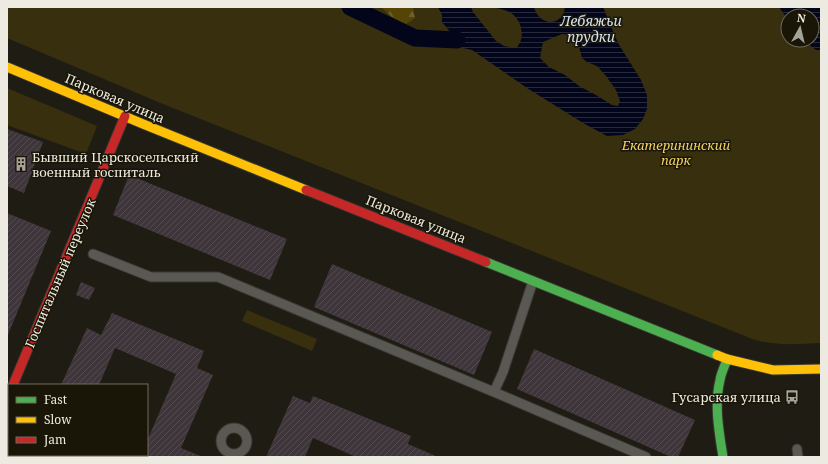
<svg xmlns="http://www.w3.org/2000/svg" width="828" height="464" viewBox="0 0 828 464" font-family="'Noto Serif',serif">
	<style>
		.green { fill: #382f0e; fill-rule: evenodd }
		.forest { fill: url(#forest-firs) }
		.water { fill: url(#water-rules); fill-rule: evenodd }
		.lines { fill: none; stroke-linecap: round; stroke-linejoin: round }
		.canal { stroke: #03061b; stroke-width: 17 }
		.building { fill: url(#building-hatch) }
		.lane-casing { stroke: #393732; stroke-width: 11 }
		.street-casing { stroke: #393732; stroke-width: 20 }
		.fast-casing { stroke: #393732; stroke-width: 11 }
		.slow-casing { stroke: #393732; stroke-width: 11 }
		.jam-casing { stroke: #393732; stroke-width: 11 }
		.lane { stroke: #5a5853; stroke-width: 9 }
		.street { stroke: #5a5853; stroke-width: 18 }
		.fast { stroke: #4caf50; stroke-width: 9 }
		.slow { stroke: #ffc107; stroke-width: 9 }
		.jam { stroke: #c62828; stroke-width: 9 }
		.labels { text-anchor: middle; stroke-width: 3; stroke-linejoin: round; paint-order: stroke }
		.street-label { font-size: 13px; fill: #edebe1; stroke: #191507 }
		.park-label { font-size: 13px; font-style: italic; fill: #f3d365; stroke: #191507 }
		.poi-label { font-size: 13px; fill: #edebe1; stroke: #191507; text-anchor: start }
		.water-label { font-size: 14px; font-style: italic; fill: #d2e1f0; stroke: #191507 }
	</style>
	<defs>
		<pattern id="forest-firs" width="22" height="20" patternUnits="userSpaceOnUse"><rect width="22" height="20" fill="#544507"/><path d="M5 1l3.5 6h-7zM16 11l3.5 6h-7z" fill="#6d602b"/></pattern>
		<pattern id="water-rules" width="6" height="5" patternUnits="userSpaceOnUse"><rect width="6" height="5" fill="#03061b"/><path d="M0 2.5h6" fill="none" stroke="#282a3c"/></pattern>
		<pattern id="building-hatch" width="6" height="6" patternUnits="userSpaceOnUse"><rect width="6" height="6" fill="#3f363b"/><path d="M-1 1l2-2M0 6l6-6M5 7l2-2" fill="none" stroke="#524a4e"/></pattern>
	</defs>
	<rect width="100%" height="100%" fill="#1f1c14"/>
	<path class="green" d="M7,7H821V343C798,344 778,346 755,340L163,104L7,38ZM788,16H812V40H788Z
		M7,88L97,126L86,154L7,125Z
		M247,310L317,339L312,351L242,321Z"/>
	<path class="forest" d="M381,7H413L415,18L406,24L393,18Z"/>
	<path class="water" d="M438,7H471L473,12L496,41L504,46L516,48C526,39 522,20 511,13C505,9 496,8 490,7H534C539,26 562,28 565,7H603L618,43L641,80L647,95V109L643,119L635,129L623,135L607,136L583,123L527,88L472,50L463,48L442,22V15ZM562,34L573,35L578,43L582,58L587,62L597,66L606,76L616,90L620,101L618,106L612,105L596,95L579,86L565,75L549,67L540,58L543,42Z
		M779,7H821V50H816L803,40H812V16H788V20Z"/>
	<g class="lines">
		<path class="canal" d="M350,7L415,38L457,40"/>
	</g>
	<path class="building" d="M7,129L43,142L24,193L7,186Z
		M129,175L287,239L270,280L113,215Z
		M7,213L51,231L7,337Z
		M332,264L492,332L474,375L314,307Z
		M81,282L95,288L89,300L76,295Z
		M112,313L204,351L197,368L213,375L181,448L203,457H147V441L176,374L115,348L99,385H61L87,328L101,335Z
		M534,349L695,420L678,457H671L517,389Z
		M293,396L310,403L313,396L411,436L408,444L438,457H356L313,438L305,457H266Z"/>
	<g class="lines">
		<defs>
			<path id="lane" d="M93,254L151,277H218L494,392
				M533,281L503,372L494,392L646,457
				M221 441a13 13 0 1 1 26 0a13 13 0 1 1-26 0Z
				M797,449L798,457
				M106,457L107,455"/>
			<path id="street" d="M7,399L9,394"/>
			<path id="fast" d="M486,262L717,355
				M723,457C719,432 714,405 720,380C721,373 725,366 727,359"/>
			<path id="slow" d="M7,67L143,124L306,190
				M717,355L727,359L773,370L821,369"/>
			<path id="jam" d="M306,190L486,262
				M13,385L125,116"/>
		</defs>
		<use href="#lane" class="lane-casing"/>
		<use href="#street" class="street-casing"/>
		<use href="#fast" class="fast-casing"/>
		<use href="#slow" class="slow-casing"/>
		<use href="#jam" class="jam-casing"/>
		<use href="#lane" class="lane"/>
		<use href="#street" class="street"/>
		<use href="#fast" class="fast"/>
		<use href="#slow" class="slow"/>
		<use href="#jam" class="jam"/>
	</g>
	<defs>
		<symbol id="building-bare" viewBox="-9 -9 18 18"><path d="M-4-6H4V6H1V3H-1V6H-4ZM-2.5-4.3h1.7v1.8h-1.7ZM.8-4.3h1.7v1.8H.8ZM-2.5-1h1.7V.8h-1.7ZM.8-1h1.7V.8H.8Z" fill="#a5a399" stroke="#191507" stroke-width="2.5" paint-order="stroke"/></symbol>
		<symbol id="bus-bare" viewBox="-9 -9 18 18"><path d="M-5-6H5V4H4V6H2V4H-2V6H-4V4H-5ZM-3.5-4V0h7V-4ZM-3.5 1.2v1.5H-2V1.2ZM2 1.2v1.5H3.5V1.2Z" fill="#a5a399" stroke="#191507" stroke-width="2.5" paint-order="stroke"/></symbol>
	</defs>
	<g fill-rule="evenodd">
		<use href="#building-bare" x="11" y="154" width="20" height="20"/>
		<use href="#bus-bare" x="782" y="387" width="20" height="20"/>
	</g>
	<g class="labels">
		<g class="street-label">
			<text transform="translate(115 98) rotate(23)" y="5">Парковая улица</text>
			<text transform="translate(416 219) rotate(22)" y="5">Парковая улица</text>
			<text transform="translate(60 273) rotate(-67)" y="5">Госпитальный переулок</text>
		</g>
		<g class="park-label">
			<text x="676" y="150">Екатерининский<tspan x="676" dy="15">парк</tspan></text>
		</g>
		<g class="poi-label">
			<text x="32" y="162">Бывший Царскосельский<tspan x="32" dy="15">военный госпиталь</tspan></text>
			<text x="781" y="402" text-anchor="end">Гусарская улица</text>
		</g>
		<g class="water-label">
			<text x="591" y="26">Лебяжьи<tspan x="591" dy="16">прудки</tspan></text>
		</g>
	</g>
	<rect width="828" height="464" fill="none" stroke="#edebe1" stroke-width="16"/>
	<rect x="8" y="384" width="140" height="72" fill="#191507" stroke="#6e6b5e"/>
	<rect x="16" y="397" width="20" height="6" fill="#4caf50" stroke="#6e6b5e"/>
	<text x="44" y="404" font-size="12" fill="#edebe1">Fast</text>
	<rect x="16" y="417" width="20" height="6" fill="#ffc107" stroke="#6e6b5e"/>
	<text x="44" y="424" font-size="12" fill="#edebe1">Slow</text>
	<rect x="16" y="437" width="20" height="6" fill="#c62828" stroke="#6e6b5e"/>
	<text x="44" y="444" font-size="12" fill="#edebe1">Jam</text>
	<g transform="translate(800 28) rotate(8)"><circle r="19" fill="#191507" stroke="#6e6b5e"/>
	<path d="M0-3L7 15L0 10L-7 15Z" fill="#a5a399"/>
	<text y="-6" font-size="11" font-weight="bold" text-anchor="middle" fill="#edebe1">N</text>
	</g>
</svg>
